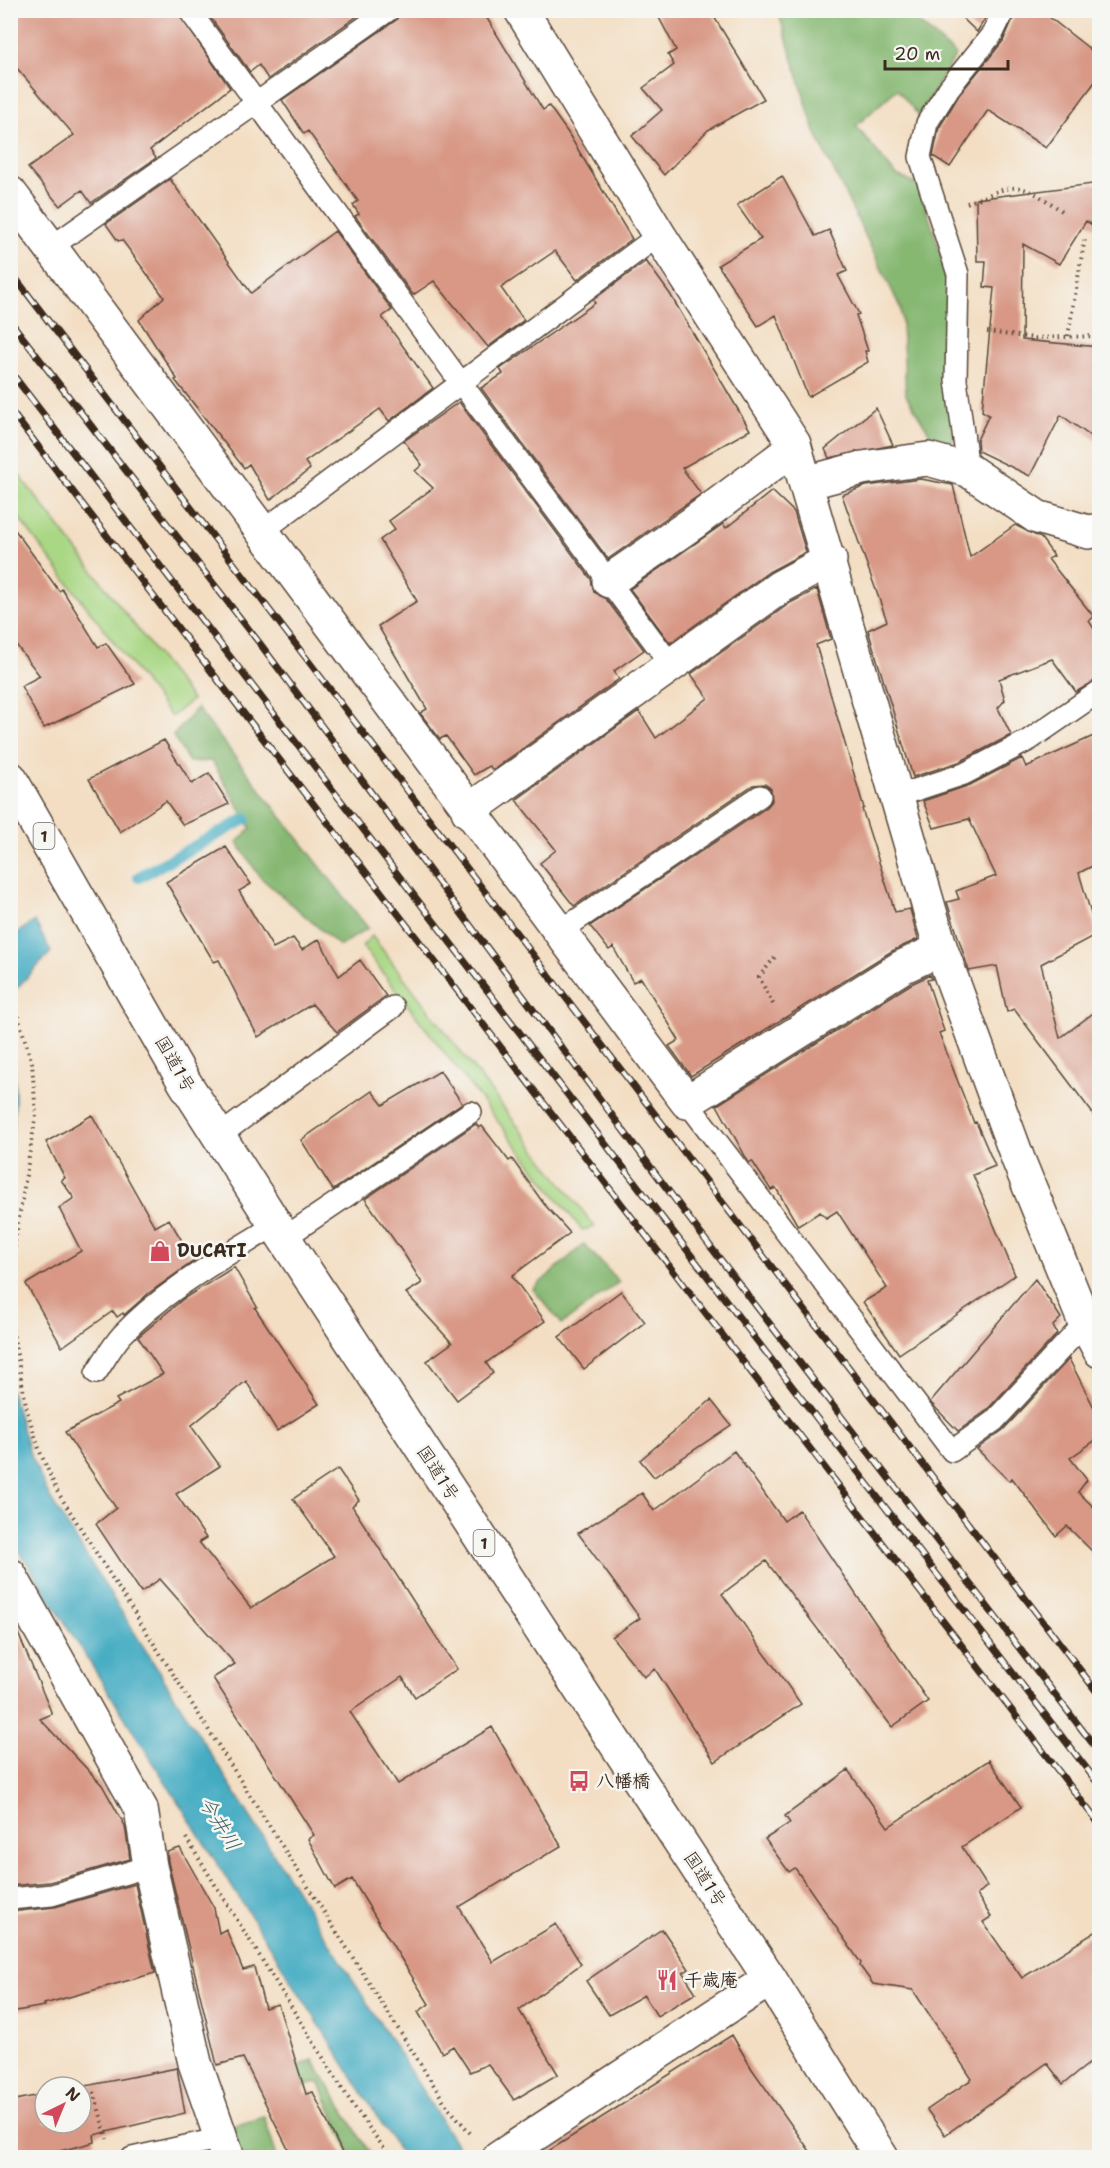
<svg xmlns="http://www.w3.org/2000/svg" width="1110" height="2168" viewBox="0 0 1110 2168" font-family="'Shantell Sans','Klee One',sans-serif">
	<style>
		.green { fill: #a9d784; stroke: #728051; stroke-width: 1.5 }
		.forest { fill: #86b872; stroke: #607148; stroke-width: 1.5 }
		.water { fill: #42abc2; stroke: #3e6a70; stroke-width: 1.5 }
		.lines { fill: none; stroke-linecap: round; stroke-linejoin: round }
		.stream { stroke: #42abc2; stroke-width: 12 }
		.building { fill: #d89885 }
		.lane-casing { stroke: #574537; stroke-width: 24 }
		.street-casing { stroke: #574537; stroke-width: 36 }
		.highway-casing { stroke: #574537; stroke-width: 36 }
		.path { stroke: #574537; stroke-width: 4; stroke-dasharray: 1.5 4.5; stroke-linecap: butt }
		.lane { stroke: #fff; stroke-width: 21 }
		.street { stroke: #fff; stroke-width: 33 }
		.highway { stroke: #fff; stroke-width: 33 }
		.rail-casing { stroke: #3b2a1e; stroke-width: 7 }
		.rail { stroke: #f6f6f2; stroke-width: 4.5; stroke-dasharray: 14; stroke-linecap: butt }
		.labels { text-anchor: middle; stroke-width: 5; stroke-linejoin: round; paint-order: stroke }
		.shield { fill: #f6f6f2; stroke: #73675e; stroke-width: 1.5 }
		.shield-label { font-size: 16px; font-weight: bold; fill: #3b2a1e }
		.street-label { font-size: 18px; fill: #3b2a1e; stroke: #f6f6f2 }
		.poi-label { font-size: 18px; font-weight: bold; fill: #3b2a1e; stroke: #f6f6f2; text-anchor: start }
		.water-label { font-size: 20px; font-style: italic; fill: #3e5e60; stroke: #f6f6f2 }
	</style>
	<rect width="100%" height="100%" fill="#f6f6f2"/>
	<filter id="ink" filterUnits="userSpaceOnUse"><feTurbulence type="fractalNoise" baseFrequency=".0167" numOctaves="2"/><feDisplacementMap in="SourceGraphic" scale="12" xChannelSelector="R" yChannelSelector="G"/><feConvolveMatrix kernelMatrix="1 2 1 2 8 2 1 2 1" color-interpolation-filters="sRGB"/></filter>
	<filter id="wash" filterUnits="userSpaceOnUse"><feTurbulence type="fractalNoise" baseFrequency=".008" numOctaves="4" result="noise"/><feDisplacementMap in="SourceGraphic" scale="24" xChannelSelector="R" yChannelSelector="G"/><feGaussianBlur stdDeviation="1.35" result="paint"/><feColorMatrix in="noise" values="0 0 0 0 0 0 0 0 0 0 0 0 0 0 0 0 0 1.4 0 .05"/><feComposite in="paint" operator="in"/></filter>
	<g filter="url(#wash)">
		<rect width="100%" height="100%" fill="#f3dec3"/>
		<path class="green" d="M10,463L192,700L171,717L11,508Z
			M372,936L595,1227L582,1230L362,946Z"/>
		<path class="forest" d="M778,11H905L956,55L919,116L897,89L856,126L895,174L918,185L949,276L954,441L935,442L906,395L901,309L815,132Z
			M197,708L368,928L340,946L260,877L237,842L251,828L212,761L189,762L173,736Z
			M584,1244L619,1282L562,1324L533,1289Z
			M313,2060L372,2157H352L319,2082L273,2095L267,2078Z
			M264,2117L277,2157H241L230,2127Z"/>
		<path class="water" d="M35,921L51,952L11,994V937Z
			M11,1049C18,1081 15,1116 11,1148Z
			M10,1388L29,1451L50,1498L464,2157H403L11,1538Z"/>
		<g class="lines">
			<path class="stream" d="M139,877L245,819"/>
		</g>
		<g id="blocks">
			<path class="building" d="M10,10H176L230,88L150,150L156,158L91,203L82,190L60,206L28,168L74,135L10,60Z
				M205,10H366L268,79L259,65L250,72Z
				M401,10H482L543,110L549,106L568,133L632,239L577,280L555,251L501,288L524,320L488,347L434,281L413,295L355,216L359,214L353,205L358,201L308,131L304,134L282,100L396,20Z
				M655,10H710L764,99L708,130L664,175L632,136L662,110L643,88L674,65L668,55L676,50Z
				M954,10H990L977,32Z
				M1017,10H1040L1100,57V75L1046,148L988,110L950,167L933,156L939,128L959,95L1003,41Z
				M782,176L815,236L829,230L847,271L838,275L859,314L856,315L868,351H865L868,362L808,397L776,315L758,326L718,265L761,239L737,205Z
				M170,179L251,293L335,231L392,310L382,317L433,388L389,421L380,409L305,462L310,469L270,500L249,464L244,468L175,380L177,379L139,320L164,297L122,240L118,241L106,224Z
				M1100,183V230L1086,221L1059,264L1023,244L1022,340L1100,347V443L1061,415L1030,476L978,451L977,440L989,415L982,411L994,288L984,287L986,261H977L976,199Z
				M646,261L670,294L750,430L682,468L701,494L608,559L481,388L503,374L500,369L595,303L593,300Z
				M459,402L591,579L594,592L606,599L644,650L614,671L619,679L493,770L489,766L474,775L446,736L440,739L420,713L427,709L378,626L417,601L380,540L395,529L389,521L433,488L415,471L422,465L404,441Z
				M876,408L893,445L829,458L825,449Z
				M921,479L953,485L970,557L1015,525L1041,538L1054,556L1048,559L1094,617L1089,621L1100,638V678L1076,692L1052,659L999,679L1005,700L998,708L1011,735L959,762L913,777L868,630L887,621L842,495L866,486Z
				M772,491L794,512L806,552L769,572L670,643L630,589L723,524L726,528Z
				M10,523L59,591L62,589L98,647L106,643L135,684L44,728L21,686L40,676L10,637Z
				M817,589L831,639L816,645L864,808L862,809L895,912L910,909L918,939L892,951L691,1076L669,1046L679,1040L641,978L633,982L613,947L609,950L590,926L767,807L772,801L771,789L765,784L753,785L574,906L540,863L556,850L516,800L639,711L656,738L708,698L691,674L790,603Z
				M1100,733V862L1079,873L1097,934L1041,964L1060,1038L1100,1008V1123L1014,1009L1007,1012L997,966L969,971L947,902L959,899L956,891L996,876L969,819L934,828L923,801L970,785L1022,758L1026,767Z
				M164,740L192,784L209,773L229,804L183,825L166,801L120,832L89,779Z
				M226,847L251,884L239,891L273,948L293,938L302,950L319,939L339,976L360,960L386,996L337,1032L312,1004L258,1037L219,960L214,962L166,882Z
				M930,975L932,979L927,980L944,1031L939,1033L974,1123L976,1122L995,1166L973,1175L1015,1275L899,1354L863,1302L887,1288L837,1211L826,1218L820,1212L798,1226L776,1188L771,1190L752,1161L749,1163L717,1105L911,984Z
				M440,1071L462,1103L333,1190L301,1140L372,1091L383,1105Z
				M92,1115L155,1227L169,1219L194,1261L149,1293L124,1315L123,1313L117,1317L113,1311L62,1347L26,1284L81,1251L59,1208L74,1198L61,1180L65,1178L46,1142Z
				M476,1124L479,1128L482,1126L509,1161L512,1159L544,1204L570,1233L512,1276L545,1321L486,1363L493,1373L457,1400L427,1361L452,1343L406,1293L422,1283L406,1257L365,1199Z
				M234,1267L257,1307L255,1308L319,1404L277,1431L246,1381L191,1426L220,1466L176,1494L206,1538L199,1542L251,1608L334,1556L293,1499L338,1469L359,1500L352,1506L457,1669L415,1697L402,1677L350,1712L398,1784L492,1727L561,1846L459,1907L493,1962L556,1924L581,1964L519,2010L558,2074L514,2100L488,2064L470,2072L453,2046L442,2053L418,2012L429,2004L352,1879L335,1889L308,1839L314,1835L213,1678L235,1664L160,1579L141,1592L96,1524L116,1508L65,1432L119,1403L116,1399L163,1374L138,1337L183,1299Z
				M1035,1279L1061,1318L1053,1326L1057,1334L986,1411L958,1431L930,1402Z
				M621,1291L645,1322L584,1369L559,1337Z
				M1069,1359L1100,1419V1437L1070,1458L1087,1480L1078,1492L1100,1513V1559L1067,1526L1056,1536L1012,1478L1009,1481L977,1449L1003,1430Z
				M711,1400L731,1425L654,1477L640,1460Z
				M734,1451L784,1521L799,1510L928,1701L892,1727L766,1561L722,1594L801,1704L715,1762L655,1669L644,1677L612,1637L640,1618L578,1533L642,1493L654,1511Z
				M10,1614L52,1714L40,1719L102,1785L125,1826L130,1859L50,1882L10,1886Z
				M989,1760L1021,1807L962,1847L987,1886L977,1895L991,1917L983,1922L1022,1978L1100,1929V2055L1063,2084L1047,2063L945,2135L927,2110L972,2079L913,1990L873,1984L860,1966L861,1963L795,1868L789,1872L765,1839L790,1823L785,1816L848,1770L888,1827Z
				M180,1848L214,1908L219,1933L226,1929L243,1970L254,1967L265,2008L278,2004L306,2094L313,2092L344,2157H292L243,2058L217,2065L168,1862L167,1852Z
				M135,1884L155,1973L44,2004L45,2006L10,2012V1912L55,1907Z
				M662,1929L689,1969L683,1973L696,1993L657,2016L644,1995L609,2015L586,1981Z
				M732,2035L752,2069L814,2157H539Z
				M177,2068L185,2113L94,2135L95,2142L37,2157H10V2101L45,2094V2123H81L80,2087Z"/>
		</g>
	</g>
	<g filter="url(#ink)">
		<use href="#blocks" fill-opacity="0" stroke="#574537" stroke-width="1.5"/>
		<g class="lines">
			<defs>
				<path id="lane" d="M189,10L461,383L672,666
					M51,247L389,10
					M968,470L956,380L958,274L920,157L927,123L949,88L993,33L1004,10
					M264,530L659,235
					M897,796L964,774L1029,740L1100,691
					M559,932L760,796
					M687,1102L952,1451L994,1421L1085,1323
					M219,1136L393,1007
					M284,1238L471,1112
					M96,1373C104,1361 112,1346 122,1335C164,1290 223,1258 275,1225
					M10,1899L52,1895L150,1866
					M132,2158L222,2138"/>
				<path id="street" d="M521,10L659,235L794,444L941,949L1018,1159L1085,1323L1100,1351
					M10,193C237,495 460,800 687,1102L902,967L941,949
					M806,483L862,468L928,459L968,470L1037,517L1088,532L1100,530
					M609,581L693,523L795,447
					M468,811L780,587L830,560
					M10,1575L141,1809L150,1866L195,2063L228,2158
					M499,2158L770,1979"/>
				<path id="highway" d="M10,778L185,1083L284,1238L770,1979L882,2158"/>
			</defs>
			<use href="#lane" class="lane-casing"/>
			<use href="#street" class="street-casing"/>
			<use href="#highway" class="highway-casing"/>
			<path class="path" d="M967,203C1017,184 1016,179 1062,211
				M987,332L1035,338L1097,336L1100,330
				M1068,336L1085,237
				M11,993L32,1063L36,1115L15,1242L12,1327L27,1411L40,1452L57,1491L447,2106L471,2134
				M773,1004L759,977L775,957
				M186,1838L352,2104L391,2158
				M94,2092L107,2139"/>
			<use href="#lane" class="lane"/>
			<use href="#street" class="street"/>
			<use href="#highway" class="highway"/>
			<defs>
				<path id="rail" d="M10,271L1100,1696
					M10,321L261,645L697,1229L1100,1753
					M10,371L1100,1786
					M10,410L1100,1825"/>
			</defs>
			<use href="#rail" class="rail-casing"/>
			<use href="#rail" class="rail"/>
		</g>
	</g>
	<defs>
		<symbol id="shop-bare" viewBox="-9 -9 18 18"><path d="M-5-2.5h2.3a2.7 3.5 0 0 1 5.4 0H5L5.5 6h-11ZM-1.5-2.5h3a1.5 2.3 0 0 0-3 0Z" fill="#d1495b" stroke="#f6f6f2" stroke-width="2.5" paint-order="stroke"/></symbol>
		<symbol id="bus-bare" viewBox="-9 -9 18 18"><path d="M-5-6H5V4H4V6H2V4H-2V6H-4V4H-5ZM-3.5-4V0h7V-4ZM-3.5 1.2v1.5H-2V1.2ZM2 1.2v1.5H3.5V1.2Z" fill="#d1495b" stroke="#f6f6f2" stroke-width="2.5" paint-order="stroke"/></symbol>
		<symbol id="restaurant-bare" viewBox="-9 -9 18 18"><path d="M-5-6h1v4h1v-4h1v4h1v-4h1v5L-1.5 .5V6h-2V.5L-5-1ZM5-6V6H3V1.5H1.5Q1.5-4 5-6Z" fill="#d1495b" stroke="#f6f6f2" stroke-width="2.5" paint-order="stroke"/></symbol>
	</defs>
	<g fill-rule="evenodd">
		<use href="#shop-bare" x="145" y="1236" width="30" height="30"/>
		<use href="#bus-bare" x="564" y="1766" width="30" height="30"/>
		<use href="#restaurant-bare" x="652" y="1965" width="30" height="30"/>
	</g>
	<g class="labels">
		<g class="shield">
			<rect x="33.5" y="823" width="21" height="26" rx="4.5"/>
			<rect x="473.5" y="1530" width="21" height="26" rx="4.5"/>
		</g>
		<g class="shield-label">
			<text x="44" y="842">1</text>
			<text x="484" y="1549">1</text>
		</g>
		<g class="street-label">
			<text transform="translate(175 1064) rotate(60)" y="6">国道1号</text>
			<text transform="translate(438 1473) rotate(57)" y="6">国道1号</text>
			<text transform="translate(705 1879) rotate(57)" y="6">国道1号</text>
		</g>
		<g class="poi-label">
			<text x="177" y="1257">DUCATI</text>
			<text x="596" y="1787">八幡橋</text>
			<text x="684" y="1986">千歳庵</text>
		</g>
		<g class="water-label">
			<text transform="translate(220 1823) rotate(58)" y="7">今井川</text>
		</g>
	</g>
	<rect width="1110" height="2168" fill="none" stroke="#f6f6f2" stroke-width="36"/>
	<g transform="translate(63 2105) rotate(43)"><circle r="28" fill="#f6f6f2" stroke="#aba49d" stroke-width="1.5"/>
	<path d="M0-4.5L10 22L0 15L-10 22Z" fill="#d1495b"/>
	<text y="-9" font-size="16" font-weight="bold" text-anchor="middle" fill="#3b2a1e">N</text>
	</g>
	<path d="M885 60v9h123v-9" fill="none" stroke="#3b2a1e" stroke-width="3"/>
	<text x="894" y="60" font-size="18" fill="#3b2a1e" stroke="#f6f6f2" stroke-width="4.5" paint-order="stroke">20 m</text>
</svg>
